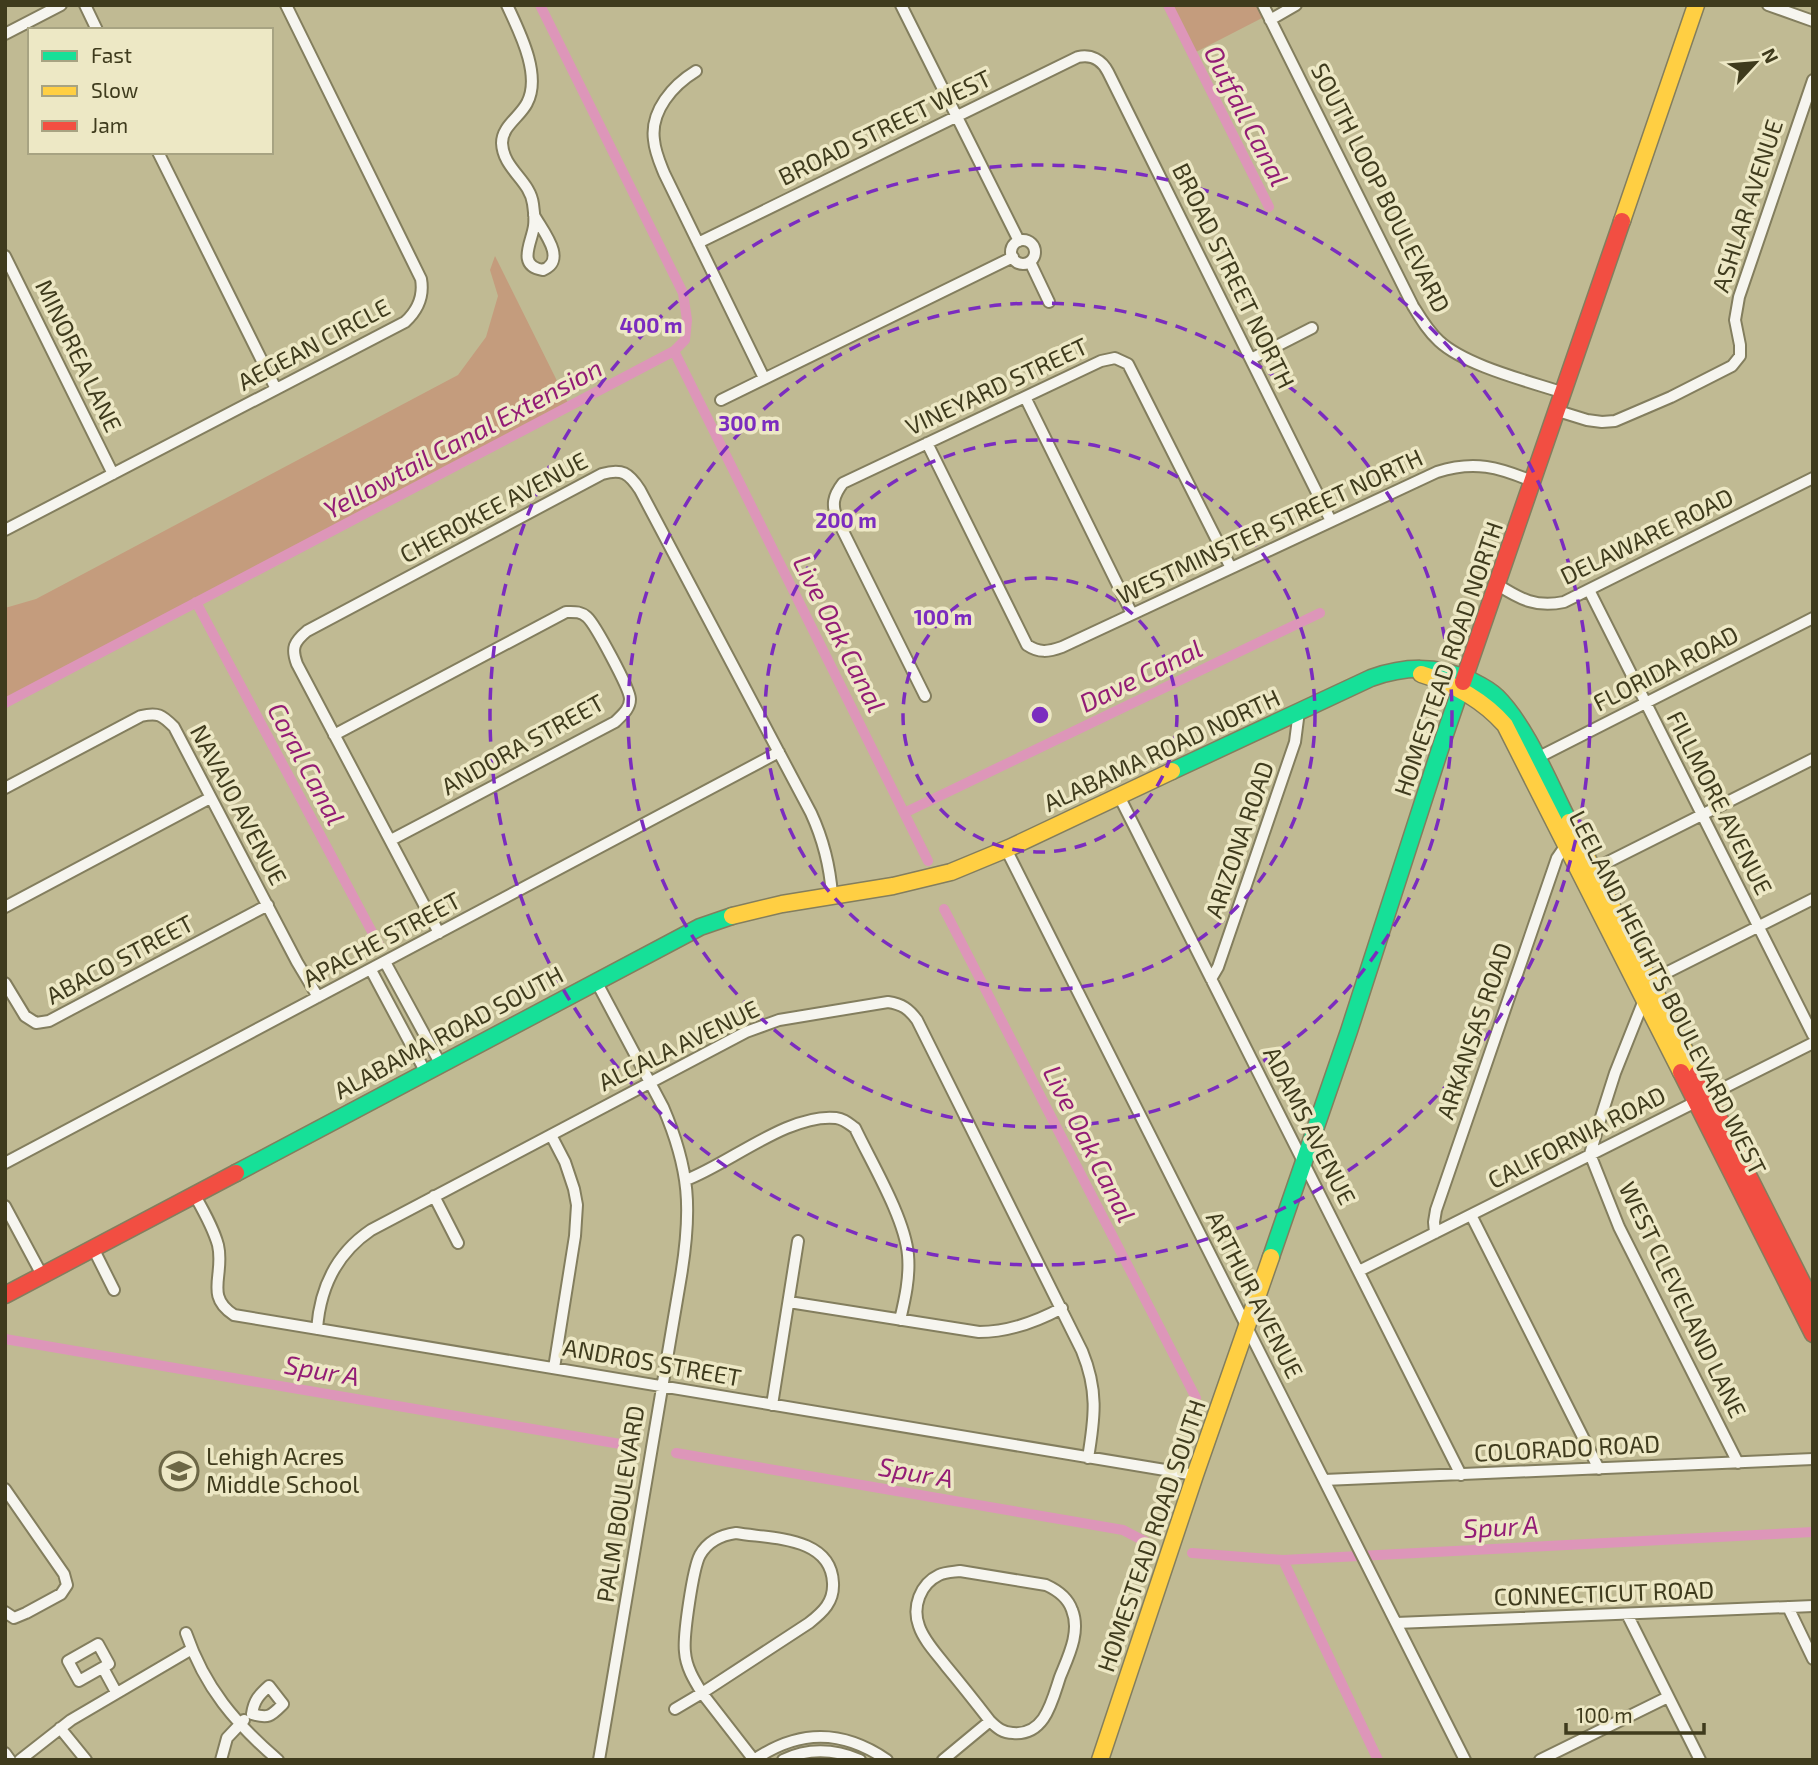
<svg xmlns="http://www.w3.org/2000/svg" width="1818" height="1765" viewBox="0 0 1818 1765" font-family="'Exo 2',sans-serif">
	<style>
		.green { fill: #c49c7d }
		.lines { fill: none; stroke-linecap: round; stroke-linejoin: round }
		.canal { stroke: #dd96b9; stroke-width: 10 }
		.street-casing { stroke: #837e5e; stroke-width: 14 }
		.fast-casing { stroke: #837e5e; stroke-width: 19 }
		.slow-casing { stroke: #837e5e; stroke-width: 19 }
		.jam-casing { stroke: #837e5e; stroke-width: 19 }
		.street { stroke: #f6f5ef; stroke-width: 10 }
		.fast { stroke: #16e098; stroke-width: 16 }
		.slow { stroke: #ffcf43; stroke-width: 16 }
		.jam { stroke: #f24e42; stroke-width: 16 }
		.ring { fill: none; stroke: #7b2cbf; stroke-width: 3.5; stroke-dasharray: 12 9 }
		.labels { text-anchor: middle; stroke-width: 7; stroke-linejoin: round; paint-order: stroke }
		.street-label { font-size: 24px; fill: #3f3b1d; stroke: #ede8c5 }
		.poi-label { font-size: 24px; fill: #3f3b1d; stroke: #ede8c5; text-anchor: start }
		.water-label { font-size: 26px; font-style: italic; fill: #931d75; stroke: #ede8c5 }
		.centre { fill: #7b2cbf; stroke: #ede8c5; stroke-width: 3.5 }
		.ring-label { font-size: 21px; text-anchor: middle; font-weight: bold; fill: #7b2cbf; stroke: #ede8c5; stroke-width: 7; stroke-linejoin: round; paint-order: stroke }
	</style>
	<rect width="100%" height="100%" fill="#c0ba93"/>
	<path class="green" d="M1170,5H1258L1264,17L1194,53Z
		M495,256L571,409L5,707V608L36,599L458,375L486,337L498,296L490,270Z"/>
	<g class="lines">
		<path class="canal" d="M1168,5L1269,207
			M674,351L928,861
			M196,602L379,945
			M5,703L674,351L685,340L687,320L683,293L540,5
			M904,813L1320,613
			M944,909L1196,1398
			M5,1339L632,1446
			M676,1453L1123,1530L1146,1542
			M1192,1553L1283,1560L1813,1532
			M1283,1560L1378,1760"/>
		<defs>
			<path id="street" d="M85,5L97,30
				M507,5C519,31 542,75 527,103C520,117 502,126 502,143C503,169 530,180 533,204C534,211 535,219 534,226C532,242 516,266 543,270C568,260 542,230 534,215
				M901,5L1019,241
				M1263,5L1413,306C1421,319 1428,331 1439,341C1466,366 1528,381 1564,393
				M1768,5L1813,21
				M1270,20L1296,5
				M5,34L61,5
				M696,71C673,85 650,111 654,140C655,152 660,163 664,173L764,378
				M158,152L276,389
				M1011 252a12 12 0 1 1 24 0a12 12 0 1 1-24 0Z
				M698,243L1078,57C1091,54 1102,60 1108,72L1331,521
				M5,256L113,474
				M1030,262L1049,302
				M1251,359L1312,328
				M1025,397L1132,614
				M721,400L1013,257
				M1558,411L1587,420L1602,422L1615,421L1671,397L1732,366L1740,356V345L1735,320L1739,297L1813,80
				M927,443L1027,645C1039,653 1048,652 1062,647L1437,472C1474,460 1499,467 1534,482
				M5,530L405,322C418,310 424,296 421,279L286,5
				M1498,585C1520,599 1536,608 1564,602L1813,478
				M1589,590L1813,1035
				M925,696L838,521C831,505 833,496 843,483L1101,361L1115,358L1128,364L1231,568
				M334,735L566,612C574,612 580,611 587,617C595,624 630,689 630,699C630,709 622,715 615,722L391,840
				M1537,758L1813,618
				M5,788L141,716C158,712 162,715 174,727L297,962L318,997
				M1119,796L1461,1475
				M1006,849L1465,1760
				M1594,869L1813,759
				M5,907L210,798
				M439,933L297,664C291,648 294,642 307,631L602,474C622,468 629,473 640,490L811,813C823,839 830,867 832,895
				M385,962L440,1063
				M371,970L425,1071
				M1211,979L1218,967L1295,742L1299,711
				M596,981L663,1107C690,1170 692,1209 681,1276L599,1760
				M1650,981L1813,899
				M5,983L25,1016L36,1023L49,1021L268,905
				M1644,1000L1615,1073L1601,1117L1590,1154L1619,1227L1738,1463
				M551,1135L565,1162L574,1189L577,1205L575,1236L554,1368
				M5,1163L779,752
				M686,1180C729,1164 789,1113 836,1118C844,1119 848,1123 855,1128C871,1162 905,1218 908,1255C910,1277 905,1299 900,1320
				M194,1194C203,1210 213,1227 218,1245C225,1275 204,1296 234,1315L1195,1475
				M434,1196L458,1243
				M5,1206L42,1275
				M1471,1215L1599,1469
				M1435,1233L1434,1222L1436,1210L1557,858L1566,845
				M93,1248L114,1290
				M1359,1271L1813,1043
				M789,1302L979,1332C1009,1332 1036,1322 1062,1308
				M317,1329C320,1288 337,1253 371,1230L746,1032L779,1020L888,1002C902,1004 909,1009 917,1020L1082,1351C1098,1390 1095,1416 1088,1458
				M772,1405L798,1241
				M1324,1480L1813,1459
				M5,1489L64,1574L67,1585L61,1594L26,1613L14,1618L5,1612
				M736,1533C771,1539 831,1536 833,1583C834,1602 823,1612 809,1623L702,1693C694,1680 686,1667 685,1652C683,1636 693,1568 700,1555C708,1541 721,1535 736,1533Z
				M960,1571L1046,1585C1057,1590 1068,1598 1072,1610C1081,1632 1068,1657 1060,1677C1052,1701 1045,1736 1013,1733C1003,1733 997,1728 990,1721C976,1703 961,1684 946,1666C937,1654 924,1641 919,1626C912,1607 920,1584 939,1575C945,1572 953,1572 960,1571Z
				M1788,1607L1813,1659
				M1627,1614L1700,1760
				M1396,1623L1813,1606
				M186,1633C205,1688 235,1723 278,1760
				M98,1644L109,1664L79,1681L68,1661Z
				M103,1668L116,1692
				M269,1686L283,1704C271,1716 269,1719 252,1714C254,1700 259,1695 269,1686Z
				M675,1709L702,1693L754,1760
				M60,1728L86,1760
				M5,1753L10,1760
				M20,1760L71,1720L192,1649
				M221,1760L227,1738L244,1720
				M754,1760C799,1729 842,1729 887,1760
				M783,1760C808,1748 834,1749 860,1760
				M943,1760L990,1721
				M1540,1760L1668,1697"/>
			<path id="fast" d="M1172,771L1371,678C1405,666 1436,665 1470,680C1480,685 1489,689 1497,697C1527,727 1549,783 1569,822
				M236,1173L700,927L732,916
				M1271,1257L1349,1031L1442,743L1463,682"/>
			<path id="slow" d="M1622,221L1696,5
				M1421,674C1454,684 1482,699 1505,725L1681,1072
				M1569,822L1697,1074
				M732,916L782,904L893,886L951,872L1009,848L1172,771
				M1100,1760L1195,1475L1271,1257"/>
			<path id="jam" d="M1463,682L1622,221
				M1681,1072L1813,1334
				M1697,1074L1813,1304
				M5,1295L236,1173"/>
		</defs>
		<use href="#street" class="street-casing"/>
		<use href="#fast" class="fast-casing"/>
		<use href="#slow" class="slow-casing"/>
		<use href="#jam" class="jam-casing"/>
		<use href="#street" class="street"/>
		<use href="#fast" class="fast"/>
		<use href="#slow" class="slow"/>
		<use href="#jam" class="jam"/>
	</g>
	<g class="ring">
		<circle cx="1040" cy="715" r="137"/>
		<circle cx="1040" cy="715" r="275"/>
		<circle cx="1040" cy="715" r="412"/>
		<circle cx="1040" cy="715" r="550"/>
	</g>
	<defs>
		<symbol id="school-ring" viewBox="-11 -11 22 22"><circle r="9.5" fill="#ede8c5" stroke="#6c6746" stroke-width="1.5"/><path d="M0-5L7-2L0 1L-7-2ZM-4 1L0 2.5L4 1V4Q0 6-4 4Z" fill="#6c6746"/></symbol>
	</defs>
	<g fill-rule="evenodd">
		<use href="#school-ring" x="157" y="1449" width="44" height="44"/>
	</g>
	<g class="labels">
		<g class="street-label">
			<text transform="translate(885 128) rotate(-26)" y="8">BROAD STREET WEST</text>
			<text transform="translate(1380 188) rotate(63)" y="8">SOUTH LOOP BOULEVARD</text>
			<text transform="translate(1748 206) rotate(-72)" y="8">ASHLAR AVENUE</text>
			<text transform="translate(1233 276) rotate(64)" y="8">BROAD STREET NORTH</text>
			<text transform="translate(314 345) rotate(-28)" y="8">AEGEAN CIRCLE</text>
			<text transform="translate(78 356) rotate(64)" y="8">MINOREA LANE</text>
			<text transform="translate(997 387) rotate(-25)" y="8">VINEYARD STREET</text>
			<text transform="translate(494 508) rotate(-28)" y="8">CHEROKEE AVENUE</text>
			<text transform="translate(1270 527) rotate(-25)" y="8">WESTMINSTER STREET NORTH</text>
			<text transform="translate(1647 537) rotate(-26)" y="8">DELAWARE ROAD</text>
			<text transform="translate(1449 659) rotate(-71)" y="8">HOMESTEAD ROAD NORTH</text>
			<text transform="translate(1666 669) rotate(-27)" y="8">FLORIDA ROAD</text>
			<text transform="translate(523 745) rotate(-29)" y="8">ANDORA STREET</text>
			<text transform="translate(1162 751) rotate(-25)" y="8">ALABAMA ROAD NORTH</text>
			<text transform="translate(1719 803) rotate(63)" y="8">FILLMORE AVENUE</text>
			<text transform="translate(238 805) rotate(62)" y="8">NAVAJO AVENUE</text>
			<text transform="translate(1240 840) rotate(-71)" y="8">ARIZONA ROAD</text>
			<text transform="translate(382 940) rotate(-28)" y="8">APACHE STREET</text>
			<text transform="translate(120 960) rotate(-28)" y="8">ABACO STREET</text>
			<text transform="translate(1667 993) rotate(63)" y="8">LEELAND HEIGHTS BOULEVARD WEST</text>
			<text transform="translate(1475 1031) rotate(-71)" y="8">ARKANSAS ROAD</text>
			<text transform="translate(449 1033) rotate(-28)" y="8">ALABAMA ROAD SOUTH</text>
			<text transform="translate(679 1046) rotate(-26)" y="8">ALCALA AVENUE</text>
			<text transform="translate(1309 1126) rotate(63)" y="8">ADAMS AVENUE</text>
			<text transform="translate(1577 1138) rotate(-27)" y="8">CALIFORNIA ROAD</text>
			<text transform="translate(1254 1295) rotate(63)" y="8">ARTHUR AVENUE</text>
			<text transform="translate(1682 1300) rotate(64)" y="8">WEST CLEVELAND LANE</text>
			<text transform="translate(652 1363) rotate(10)" y="8">ANDROS STREET</text>
			<text transform="translate(1567 1449) rotate(-3)" y="8">COLORADO ROAD</text>
			<text transform="translate(621 1504) rotate(-81)" y="8">PALM BOULEVARD</text>
			<text transform="translate(1152 1536) rotate(-71)" y="8">HOMESTEAD ROAD SOUTH</text>
			<text transform="translate(1604 1594) rotate(-2)" y="8">CONNECTICUT ROAD</text>
		</g>
		<g class="poi-label">
			<text x="206" y="1465">Lehigh Acres<tspan x="206" dy="28">Middle School</tspan></text>
		</g>
		<g class="water-label">
			<text transform="translate(1246 116) rotate(63)" y="9">Outfall Canal</text>
			<text transform="translate(463 439) rotate(-28)" y="9">Yellowtail Canal Extension</text>
			<text transform="translate(839 634) rotate(63)" y="9">Live Oak Canal</text>
			<text transform="translate(1141 676) rotate(-26)" y="9">Dave Canal</text>
			<text transform="translate(306 764) rotate(62)" y="9">Coral Canal</text>
			<text transform="translate(1089 1144) rotate(63)" y="9">Live Oak Canal</text>
			<text transform="translate(322 1371) rotate(10)" y="9">Spur A</text>
			<text transform="translate(916 1473) rotate(10)" y="9">Spur A</text>
			<text transform="translate(1501 1527) rotate(-3)" y="9">Spur A</text>
		</g>
	</g>
	<circle cx="1040" cy="715" r="10" class="centre"/>
	<g class="ring-label">
		<text x="651" y="333">400 m</text>
		<text x="749" y="431">300 m</text>
		<text x="846" y="528">200 m</text>
		<text x="943" y="625">100 m</text>
	</g>
	<rect width="1818" height="1765" fill="none" stroke="#3f3b1d" stroke-width="14"/>
	<rect x="28" y="28" width="245" height="126" fill="#ede8c5" stroke="#a7a382" stroke-width="2"/>
	<rect x="42" y="51" width="35" height="10" fill="#16e098" stroke="#a7a382" stroke-width="2"/>
	<text x="91" y="63" font-size="21" fill="#3f3b1d">Fast</text>
	<rect x="42" y="86" width="35" height="10" fill="#ffcf43" stroke="#a7a382" stroke-width="2"/>
	<text x="91" y="98" font-size="21" fill="#3f3b1d">Slow</text>
	<rect x="42" y="121" width="35" height="10" fill="#f24e42" stroke="#a7a382" stroke-width="2"/>
	<text x="91" y="133" font-size="21" fill="#3f3b1d">Jam</text>
	<g transform="translate(1755 63) rotate(64)" stroke="#ede8c5" stroke-width="5" paint-order="stroke">
	<path d="M0-5L12 26L0 18L-12 26Z" fill="#3f3b1d"/>
	<text y="-10" font-size="19" font-weight="bold" text-anchor="middle" fill="#3f3b1d">N</text>
	</g>
	<path d="M1566 1723v10h138v-10" fill="none" stroke="#3f3b1d" stroke-width="3.5"/>
	<text x="1576" y="1723" font-size="21" fill="#3f3b1d" stroke="#ede8c5" stroke-width="5" paint-order="stroke">100 m</text>
</svg>
